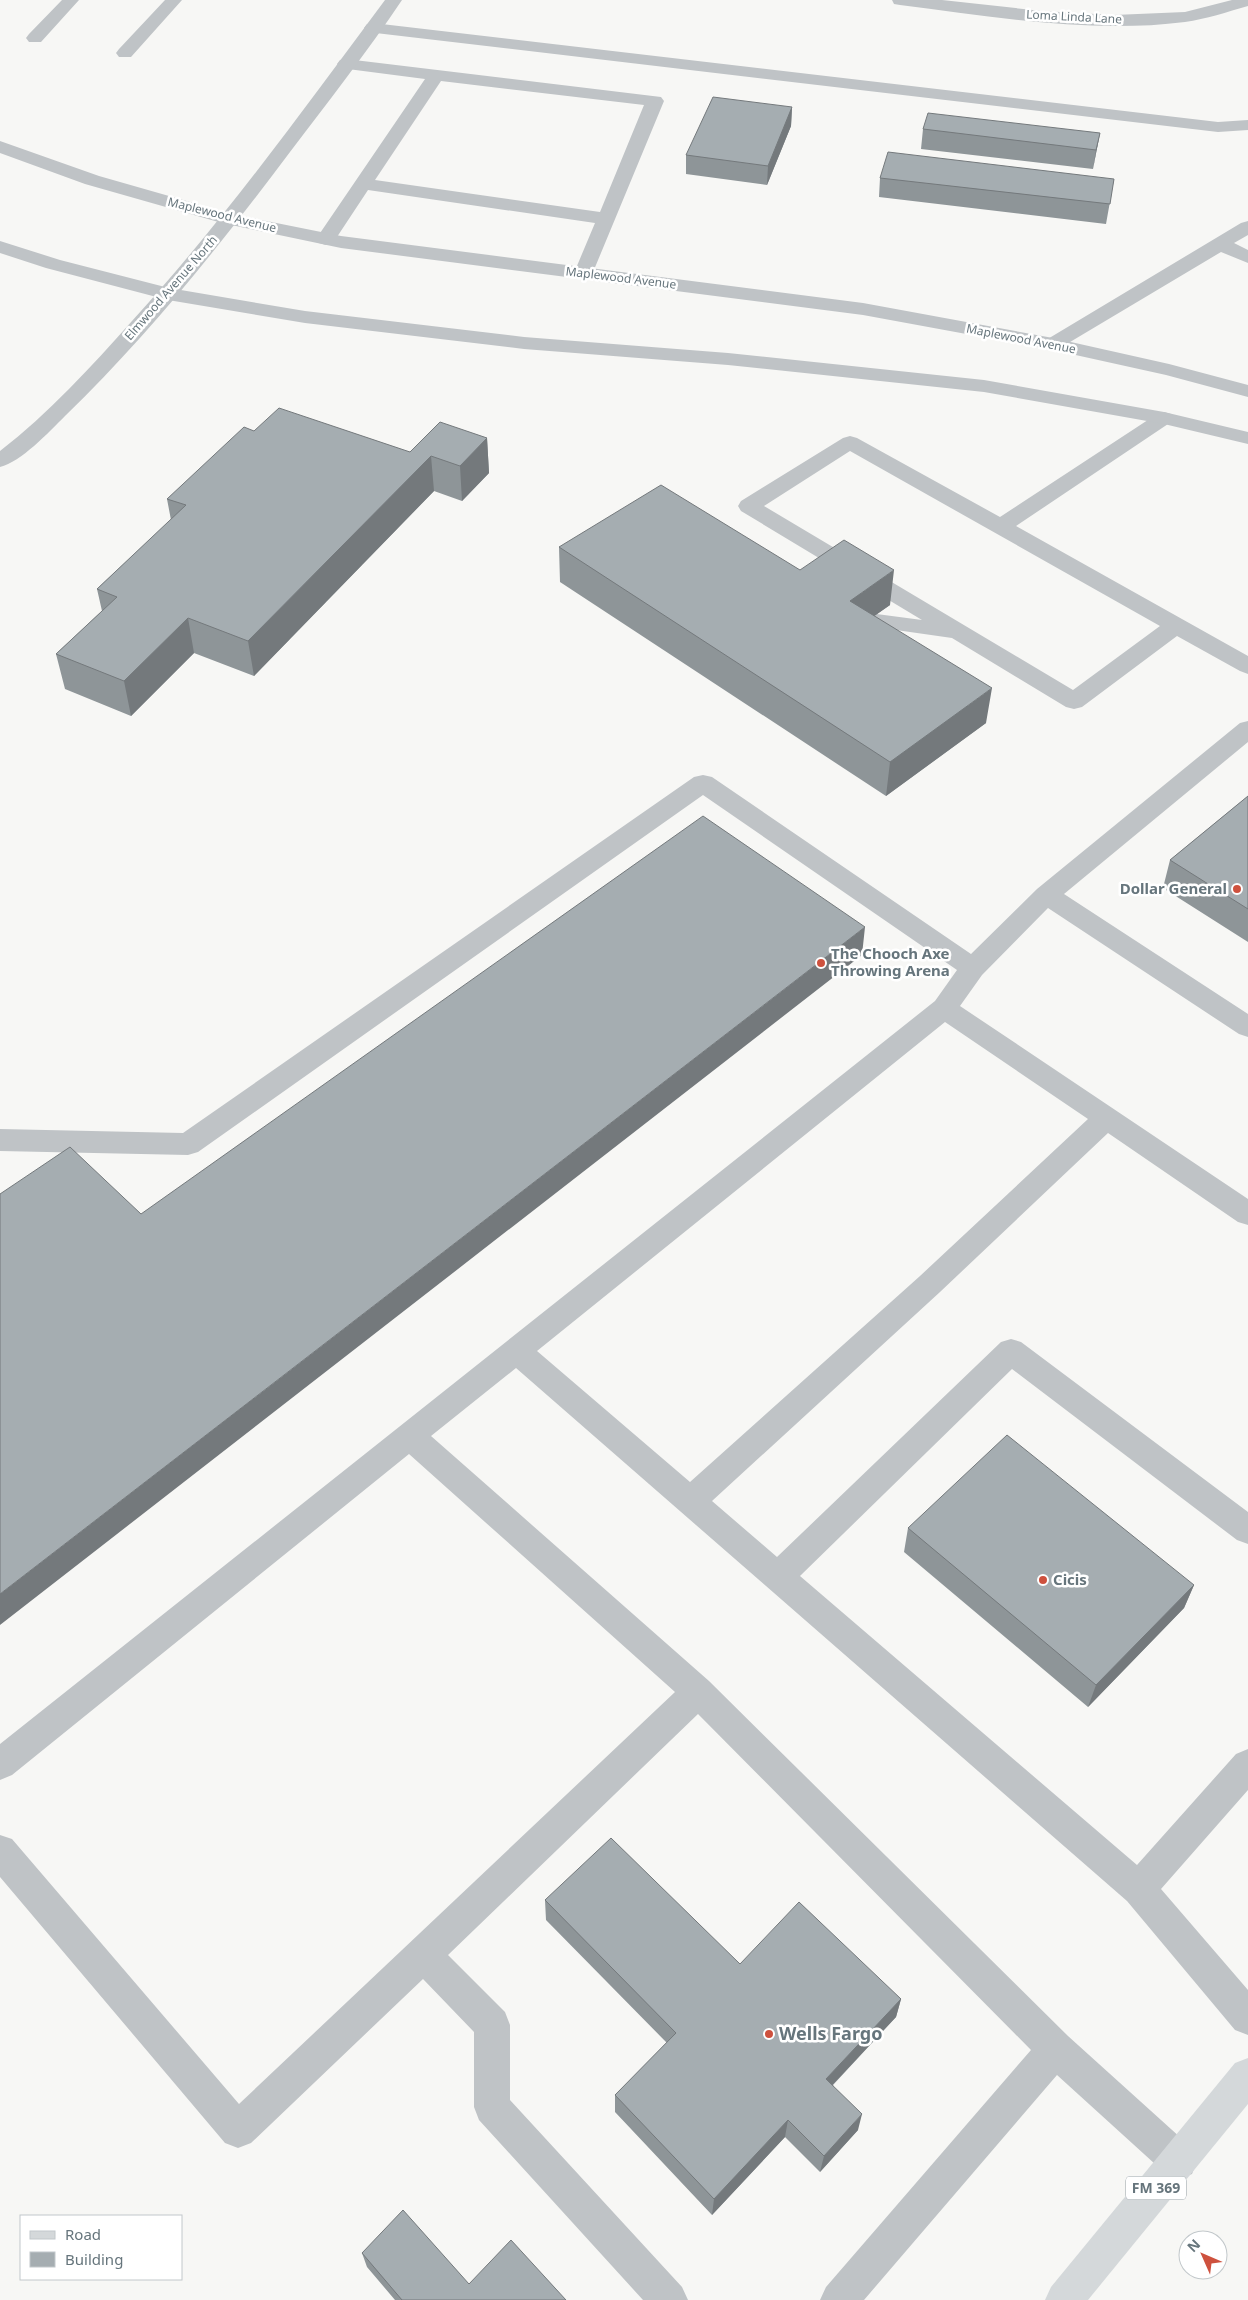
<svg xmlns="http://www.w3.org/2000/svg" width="1248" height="2300" viewBox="0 0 1248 2300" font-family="'Noto Sans',sans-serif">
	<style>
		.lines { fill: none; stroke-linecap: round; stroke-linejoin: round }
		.service { fill: #bfc3c6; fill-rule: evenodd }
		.minor { fill: #bfc3c6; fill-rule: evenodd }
		.tertiary { fill: #bfc3c6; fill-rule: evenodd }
		.primary { fill: #d4d8da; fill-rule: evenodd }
		.wall { fill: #8e9598 }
		.shaded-wall { fill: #74797c }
		.building { fill: #a5adb1; stroke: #74797c }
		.poi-dot { fill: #ce513e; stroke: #fff; stroke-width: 2 }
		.labels { text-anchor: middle; stroke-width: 5; stroke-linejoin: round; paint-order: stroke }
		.far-street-label { font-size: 12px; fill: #66757c; stroke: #fff }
		.shield { fill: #fff; stroke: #949ea3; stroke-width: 1 }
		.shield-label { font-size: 14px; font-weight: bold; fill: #66757c }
		.poi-label { font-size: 15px; font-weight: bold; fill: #66757c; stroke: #fff; text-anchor: start }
		.near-poi-label { font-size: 18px; font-weight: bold; fill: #66757c; stroke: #fff; text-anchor: start }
	</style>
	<rect width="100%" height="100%" fill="#f7f7f5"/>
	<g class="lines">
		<path class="service" d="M62,0H79L41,42H29L26,38L29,34Z
			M165,0H182L131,57H119L116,53L119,49Z
			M373,23L1218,122L1248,120V130L1218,132L367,32L364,28L367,24Z
			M346,59L661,97L664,101L591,277L584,279L577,277L574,273L595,223L368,190L333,243L326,245L319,243L316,239L425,79L340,68L337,64L340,60ZM441,81L644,105L600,212L375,180Z
			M1248,221V235L1234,243L1248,250V263L1221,252L1060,348L1053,350L1046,348L1043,344L1046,340L1241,223Z
			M1164,412L1171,414L1174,418L1171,422L1016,526L1248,656V674L1240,671L1177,636L1082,707L1074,709L1066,707L952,638L861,625L858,620L861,615L869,613L922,620L741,511L738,506L741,501L843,438L850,436L857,438L1000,517L1157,414ZM850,451L1160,626L1073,690L764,506Z
			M1248,721V742L1064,894L1248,1014V1037L1239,1034L1048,908L982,975L960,1006L1248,1199V1225L1238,1222L1108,1133L940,1292L712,1501L777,1557L1001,1342L1011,1339L1021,1342L1248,1512V1544L1237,1540L1012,1369L800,1576L1137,1865L1236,1754L1248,1749V1790L1161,1889L1248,1990V2035L1235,2030L1127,1901L516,1368L431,1436L709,1681L1068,2036L1192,2148L1197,2161L1192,2174L1179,2179L1166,2174L1057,2075L864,2300H820L826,2287L1031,2050L698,1714L448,1955L505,2012L510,2025V2100L682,2287L688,2300H643L479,2120L474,2107V2032L423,1979L251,2143L238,2148L225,2143L0,1877V1835L12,1839L239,2104L675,1692L409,1454L12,1775L0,1780V1744L935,1001L957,970L703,795L198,1152L188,1155L0,1151V1129L183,1133L694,777L703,775L712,777L971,954L1037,889L1240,723ZM945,1022L1088,1119L920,1276L690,1482L537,1351Z"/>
		<path class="minor" d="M385,0H402C367,52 328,102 290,152C221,244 148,336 65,416C49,432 21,462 0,467V451C49,413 91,367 132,321C224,220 304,109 385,0Z
			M892,0H942L1042,11L1114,15L1185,12L1232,0H1248V6C1227,12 1206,19 1185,22C1091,34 994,17 900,5L894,4Z"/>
		<path class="tertiary" d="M0,141L99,176L232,214L341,236L863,303L1053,338L1169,364L1248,385V397L1166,375L1053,350L863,315L341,248L222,223L85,184L0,153Z
			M0,241L60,260L169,288L305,311L524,337L728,353L984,380L1164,412L1248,432V444L1164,424L984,392L728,365L524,349L305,323L168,300L46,268L0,253Z"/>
		<path class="primary" d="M1248,2058V2104L1088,2300H1045L1051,2287L1235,2063Z"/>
	</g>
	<path class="wall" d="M792,107L791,126L767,185L686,174V155Z
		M923,129L1100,133L1093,169L921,149Z
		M880,178L1114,179L1106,224L879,197Z
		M254,431L410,452L487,438L489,473L462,501L434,491L254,676L194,653L131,716L65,689L56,654L102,611L97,589L171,520L167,499Z
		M559,547L800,570L890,605L874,616L986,723L886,796L560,582Z
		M1248,796V942L1163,888L1170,860Z
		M908,1528L1194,1585L1184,1608L1088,1707L904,1552Z
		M545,1900L740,1964L901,1999L896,2017L833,2085L858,2130L820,2172L785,2137L712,2215L615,2112V2095L667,2043L546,1920Z
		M362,2253L469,2284L566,2300H395L367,2267Z"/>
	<path class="shaded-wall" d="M792,107L791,126L767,185L768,166Z
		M1100,133L1096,153L1093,169L1096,150Z
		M487,438L489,473L462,501L460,466Z
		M431,456L434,491L254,676L248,641Z
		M894,570L890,605L846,636L850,601Z
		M188,618L194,653L131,716L124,681Z
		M992,688L986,723L886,796L890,762Z
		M865,927L862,955L0,1625V1594Z
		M1194,1585L1184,1608L1088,1707L1096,1685Z
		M901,1999L896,2017L822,2096L826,2079Z
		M862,2114L858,2130L820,2172L824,2156Z
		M788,2120L785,2137L712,2215L714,2199Z"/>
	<path class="building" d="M713,97L792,107L768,166L686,155Z
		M928,113L1100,133L1096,150L923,129Z
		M888,152L1114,179L1110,204L880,178Z
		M279,408L410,452L440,422L487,438L460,466L431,456L248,641L188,618L124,681L56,654L117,597L97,589L186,505L167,499L244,427L254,431Z
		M661,485L800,570L844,540L894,570L850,601L992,688L890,762L559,547Z
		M1248,796V909L1170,860Z
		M703,816L865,927L0,1594V1194L70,1147L141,1214Z
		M1007,1435L1194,1585L1096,1685L908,1528Z
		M611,1838L740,1964L799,1902L901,1999L826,2079L862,2114L824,2156L788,2120L714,2199L615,2095L676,2033L545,1900Z
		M403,2210L469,2284L511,2240L566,2300H402L362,2253Z"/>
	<g class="poi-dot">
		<circle cx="1237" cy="889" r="5"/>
		<circle cx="821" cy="963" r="5"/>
		<circle cx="1043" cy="1580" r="5"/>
		<circle cx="769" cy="2034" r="5"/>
	</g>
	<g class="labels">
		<g class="far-street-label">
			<text transform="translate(1074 17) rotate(3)" y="4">Loma Linda Lane</text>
			<text transform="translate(222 215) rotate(14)" y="4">Maplewood Avenue</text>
			<text transform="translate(621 278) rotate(7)" y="4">Maplewood Avenue</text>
			<text transform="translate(171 288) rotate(-49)" y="4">Elmwood Avenue North</text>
			<text transform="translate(1021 339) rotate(11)" y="4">Maplewood Avenue</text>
		</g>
		<rect class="shield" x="1126" y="2176.5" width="60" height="23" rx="4"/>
		<g class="shield-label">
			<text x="1156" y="2193">FM 369</text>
		</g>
		<g class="poi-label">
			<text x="1227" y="894" text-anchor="end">Dollar General</text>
			<text x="831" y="959">The Chooch Axe<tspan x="831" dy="17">Throwing Arena</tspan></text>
			<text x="1053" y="1585">Cicis</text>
		</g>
		<g class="near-poi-label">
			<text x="779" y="2040">Wells Fargo</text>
		</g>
	</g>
	<rect x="20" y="2215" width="162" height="65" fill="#ffffff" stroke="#c2c8cb"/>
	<rect x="30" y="2231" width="25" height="8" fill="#d4d8da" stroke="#c2c8cb"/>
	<text x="65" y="2240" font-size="15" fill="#66757c">Road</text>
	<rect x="30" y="2252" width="25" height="15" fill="#a5adb1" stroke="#c2c8cb"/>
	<text x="65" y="2265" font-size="15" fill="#66757c">Building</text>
	<g transform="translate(1203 2255) rotate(315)"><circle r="24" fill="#ffffff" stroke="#c2c8cb"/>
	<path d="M0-4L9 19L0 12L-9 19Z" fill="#ce513e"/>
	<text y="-8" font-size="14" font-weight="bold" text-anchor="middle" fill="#66757c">N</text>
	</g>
</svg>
